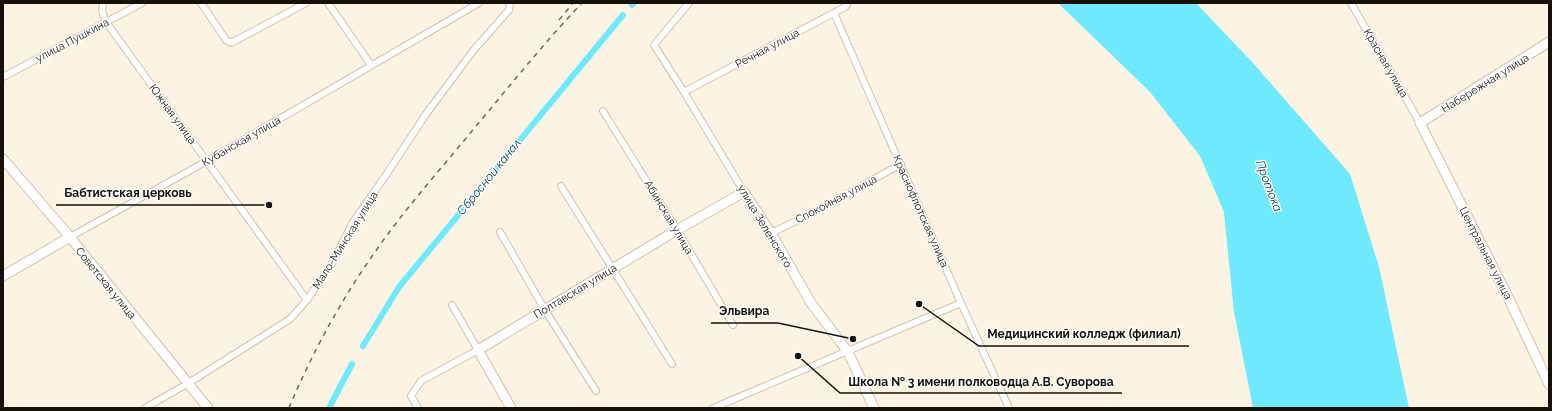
<svg xmlns="http://www.w3.org/2000/svg" width="1552" height="411" viewBox="0 0 1552 411" font-family="Raleway,sans-serif">
	<style>
		.water { fill: #6fe9fe }
		.lines { fill: none; stroke-linecap: round; stroke-linejoin: round }
		.canal { stroke: #6fe9fe; stroke-width: 6 }
		.street-casing { stroke: #cec2ad; stroke-width: 8 }
		.secondary-casing { stroke: #cec2ad; stroke-width: 11 }
		.street { stroke: #fff; stroke-width: 6 }
		.secondary { stroke: #fff; stroke-width: 9 }
		.rail { stroke: #6e675d; stroke-width: 1.5; stroke-dasharray: 5 5; stroke-linecap: butt }
		.labels { text-anchor: middle; stroke-width: 3; stroke-linejoin: round; paint-order: stroke }
		.street-label { font-size: 11px; fill: #16120b; stroke: #fff }
		.water-label { font-size: 12px; font-style: italic; fill: #064149; stroke: #fff }
		.leader { fill: none; stroke: #16120b; stroke-width: 1.5 }
		.callout-dot { fill: #16120b; stroke: #fff; stroke-width: 1.5 }
		.callout-label { font-size: 12px; text-anchor: middle; font-weight: bold; fill: #16120b; stroke: #fff; stroke-width: 3; stroke-linejoin: round; paint-order: stroke }
	</style>
	<rect width="100%" height="100%" fill="#fdf3e2"/>
	<path class="water" d="M1058,3H1196L1253,63L1350,174L1379,267L1409,408H1253L1234,312L1224,212L1200,156L1150,92Z"/>
	<g class="lines">
		<path class="canal" d="M632,5L634,3
			M363,346L399,287L623,15
			M329,408L352,364"/>
		<defs>
			<path id="street" d="M103,3L102,11L106,22L307,300
				M201,3L226,40L231,43L306,3
				M328,3L371,65
				M689,3L654,45L684,92L744,192
				M1351,3L1420,123
				M834,13L961,303L1009,408
				M3,77L142,3
				M684,92L845,7L848,3
				M603,111L677,230L733,325
				M561,186L672,364
				M500,232L545,310L596,391
				M771,233L813,213L901,164
				M70,237L207,161L479,3
				M145,408L187,384L290,319L307,300L331,265L353,222L386,175L426,114L473,51L509,10L510,3
				M418,408L411,396L421,381L478,350L452,305
				M713,408L961,303"/>
			<path id="secondary" d="M1549,42L1420,123L1507,295L1549,384
				M3,159L70,237L208,408
				M3,276L70,237
				M511,408L478,350L677,230L744,192L771,233L811,303L848,352L874,408"/>
		</defs>
		<use href="#street" class="street-casing"/>
		<use href="#secondary" class="secondary-casing"/>
		<use href="#street" class="street"/>
		<use href="#secondary" class="secondary"/>
		<path class="rail" d="M559,20L573,3
			M289,408C312,353 341,300 375,252C404,210 439,171 472,131C508,88 543,44 582,3"/>
	</g>
	<g class="labels">
		<g class="street-label">
			<text transform="translate(72 40) rotate(-28)" y="4">улица Пушкина</text>
			<text transform="translate(767 48) rotate(-28)" y="4">Речная улица</text>
			<text transform="translate(1386 63) rotate(60)" y="4">Красная улица</text>
			<text transform="translate(1485 83) rotate(-32)" y="4">Набережная улица</text>
			<text transform="translate(173 114) rotate(54)" y="4">Южная улица</text>
			<text transform="translate(241 141) rotate(-30)" y="4">Кубанская улица</text>
			<text transform="translate(836 199) rotate(-28)" y="4">Спокойная улица</text>
			<text transform="translate(921 211) rotate(66)" y="4">Краснофлотская улица</text>
			<text transform="translate(669 217) rotate(59)" y="4">Абинская улица</text>
			<text transform="translate(765 226) rotate(59)" y="4">улица Зеленского</text>
			<text transform="translate(345 240) rotate(-58)" y="4">Мало-Минская улица</text>
			<text transform="translate(1486 253) rotate(63)" y="4">Центральная улица</text>
			<text transform="translate(106 283) rotate(51)" y="4">Советская улица</text>
			<text transform="translate(575 291) rotate(-31)" y="4">Полтавская улица</text>
		</g>
		<g class="water-label">
			<text transform="translate(489 177) rotate(-51)" y="4">Сбросной канал</text>
			<text transform="translate(1269 186) rotate(69)" y="4">Протока</text>
		</g>
	</g>
	<path class="leader" d="M269 205L200 205H56M853 339L778 323H711M919 304L979 346H1189M798 356L840 393H1122"/>
	<g class="callout-dot">
		<circle cx="269" cy="205" r="4"/>
		<circle cx="853" cy="339" r="4"/>
		<circle cx="919" cy="304" r="4"/>
		<circle cx="798" cy="356" r="4"/>
	</g>
	<g class="callout-label">
		<text x="128" y="197">Бабтистская церковь</text>
		<text x="744" y="315">Эльвира</text>
		<text x="1084" y="338">Медицинский колледж (филиал)</text>
		<text x="981" y="386">Школа № 3 имени полководца А.В. Суворова</text>
	</g>
	<rect width="1552" height="411" fill="none" stroke="#16120b" stroke-width="8"/>
</svg>
